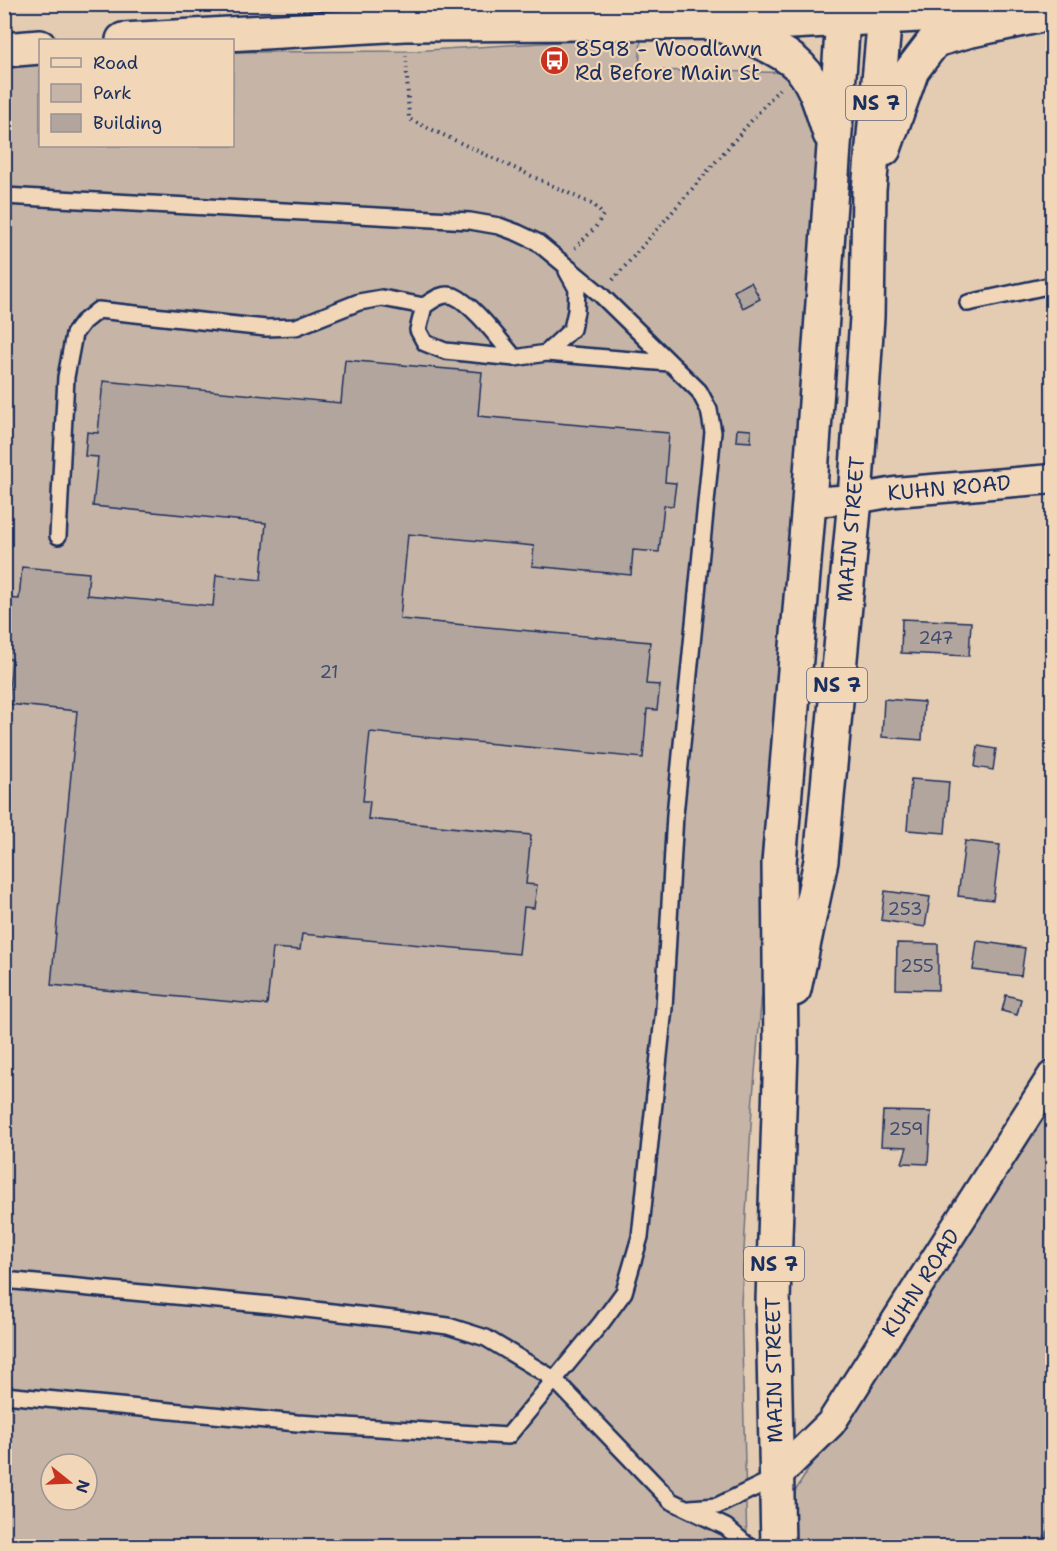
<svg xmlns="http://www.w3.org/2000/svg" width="1057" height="1551" viewBox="0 0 1057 1551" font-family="'Shantell Sans',sans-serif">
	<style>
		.green { fill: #c6b5a6; stroke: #707282; stroke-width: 1.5; fill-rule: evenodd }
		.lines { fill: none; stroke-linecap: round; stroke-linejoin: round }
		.stream { stroke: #696c7e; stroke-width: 8 }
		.building { fill: #b2a59e; stroke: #1b2f5e; stroke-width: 1.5 }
		.service-casing { stroke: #1b2f5e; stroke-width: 20 }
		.minor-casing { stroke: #1b2f5e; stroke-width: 33 }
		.tertiary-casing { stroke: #1b2f5e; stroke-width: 38 }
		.primary-casing { stroke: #1b2f5e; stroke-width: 38 }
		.path { stroke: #1b2f5e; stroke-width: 4; stroke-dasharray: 1.5 4.5; stroke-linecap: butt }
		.service { stroke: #f1d6b8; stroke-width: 15 }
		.minor { stroke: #f1d6b8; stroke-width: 28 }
		.tertiary { stroke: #f1d6b8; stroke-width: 33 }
		.primary { stroke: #f1d6b8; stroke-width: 33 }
		.labels { text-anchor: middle; stroke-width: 4.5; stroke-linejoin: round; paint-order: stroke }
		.number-label { font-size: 18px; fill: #414c6e }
		.shield { fill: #f1d6b8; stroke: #5b6179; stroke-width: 1.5 }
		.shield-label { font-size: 20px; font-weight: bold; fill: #1b2f5e }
		.poi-label { font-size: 21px; fill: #1b2f5e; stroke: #f1d6b8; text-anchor: start }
		.street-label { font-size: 21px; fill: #1b2f5e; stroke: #f1d6b8 }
	</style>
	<rect width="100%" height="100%" fill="#e4ccb3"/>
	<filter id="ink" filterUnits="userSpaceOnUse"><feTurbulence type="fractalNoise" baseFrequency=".0167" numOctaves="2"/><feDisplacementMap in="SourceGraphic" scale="12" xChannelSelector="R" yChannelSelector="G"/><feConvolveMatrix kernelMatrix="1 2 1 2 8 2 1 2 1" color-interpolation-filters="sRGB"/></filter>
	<g filter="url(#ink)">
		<path class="green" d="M641,37L639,70L821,73L786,715L752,1108L741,1303L747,1546H5L4,53H40V146H232L233,52L412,51ZM51,1464H87V1500H51Z
			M1052,1054V1546H780V1516L835,1426Z"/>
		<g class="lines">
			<path class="stream" d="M1042,1546L1052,1531"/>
		</g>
		<path class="building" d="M751,282L760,299L743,308L734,291Z
			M345,360L482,372L478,416L669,433L665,482L676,483L673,506L664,505L659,552L633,550L631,575L532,566L534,546L408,534L400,619L650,642L646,684L660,685L657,710L647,709L643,758L370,732L363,801H370L368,819L531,835L526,884L537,885L534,908L524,907L519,954L302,934L300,950L273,948L267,1005L51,985L77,711L8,704L12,659H4V598L19,599L22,567L89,573L87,595L213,606L216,575L261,580L266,523L93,506L98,457L85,456L87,432L98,433L103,381L341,403Z
			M737,429L751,430V442L736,441Z
			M902,619L971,622L969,656L901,653Z
			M884,699L924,702L922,740L882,737Z
			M978,746L996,749L993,770L975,767Z
			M911,779L949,782L945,833L907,830Z
			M965,841L1000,845L993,900L958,896Z
			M885,891L930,897L925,927L881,920Z
			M977,941L1025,948L1021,976L973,970Z
			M897,943L938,944V990L896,989Z
			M1006,995L1021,999L1017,1015L1002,1011Z
			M883,1111L931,1112L928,1164L902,1163L907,1147L881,1146Z"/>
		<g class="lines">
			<defs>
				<path id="service" d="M4,196L470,221L499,226L518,233L537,242L600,294L699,391L709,410L713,432L675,815L664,1008L640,1237L624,1292L602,1322L508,1436L297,1423L4,1395
					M968,303L1052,285
					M546,353L572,329L576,311L577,289L567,271
					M515,358C501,342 473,304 454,296C443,292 433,300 424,306L418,330L425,343L445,351L515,358L546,353L669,363
					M58,536L66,377L74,334L83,322L98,310L266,328L296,327L359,302L382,298L424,306
					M4,1280L271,1305L402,1320L448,1326L486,1338L554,1379L671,1501L726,1527L748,1546
					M690,1508L717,1506L775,1478"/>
				<path id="minor" d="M809,502L855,499L895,492L1052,479
					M775,1478L831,1423L1052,1076"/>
				<path id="tertiary" d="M123,40L405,24L791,22L1027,9
					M4,50L40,47"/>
				<path id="primary" d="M717,23C743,35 789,50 805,73C818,91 823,114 830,134
					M717,23L754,4
					M884,149L912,70L935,40L967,31L1052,13
					M794,989L821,861L855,499L867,317L869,190L886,4
					M778,1546L773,1301L781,1049L779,863L809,502L844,4"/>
			</defs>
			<use href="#service" class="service-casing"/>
			<use href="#minor" class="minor-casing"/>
			<use href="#tertiary" class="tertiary-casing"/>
			<use href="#primary" class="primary-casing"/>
			<path class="path" d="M406,55L409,119L594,205L603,215L595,228L575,248
				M613,280L779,89"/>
			<use href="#service" class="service"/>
			<use href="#minor" class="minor"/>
			<use href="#tertiary" class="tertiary"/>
			<use href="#primary" class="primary"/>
		</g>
	</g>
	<defs>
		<symbol id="bus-disc" viewBox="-11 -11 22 22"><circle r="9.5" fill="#c8321e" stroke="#f1d6b8"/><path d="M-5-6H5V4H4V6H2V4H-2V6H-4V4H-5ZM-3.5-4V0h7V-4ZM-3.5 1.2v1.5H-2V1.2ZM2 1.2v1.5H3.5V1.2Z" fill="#fff"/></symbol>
	</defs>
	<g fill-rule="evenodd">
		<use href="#bus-disc" x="538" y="44" width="33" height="33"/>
	</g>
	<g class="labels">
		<g class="number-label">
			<text x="936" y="644">247</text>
			<text x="329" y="678">21</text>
			<text x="905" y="915">253</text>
			<text x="917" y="972">255</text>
			<text x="906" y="1135">259</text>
		</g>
		<g class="shield">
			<rect x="846" y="86" width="60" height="34" rx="4.5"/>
			<rect x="807" y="668" width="60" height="34" rx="4.5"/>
			<rect x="744" y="1247" width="60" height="34" rx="4.5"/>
		</g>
		<g class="shield-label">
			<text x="876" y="110">NS 7</text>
			<text x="837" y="692">NS 7</text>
			<text x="774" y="1271">NS 7</text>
		</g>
		<g class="poi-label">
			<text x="575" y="56">8598 - Woodlawn<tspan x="575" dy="24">Rd Before Main St</tspan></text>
		</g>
		<g class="street-label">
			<text transform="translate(949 488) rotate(-5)" y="7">KUHN ROAD</text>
			<text transform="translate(851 529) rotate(-85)" y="7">MAIN STREET</text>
			<text transform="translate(921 1283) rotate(-57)" y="7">KUHN ROAD</text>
			<text transform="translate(774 1370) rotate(-91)" y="7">MAIN STREET</text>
		</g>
	</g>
	<rect width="1057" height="1551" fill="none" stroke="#f1d6b8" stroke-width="24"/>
	<rect x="12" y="12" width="1033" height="1527" fill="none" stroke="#1b2f5e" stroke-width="2" filter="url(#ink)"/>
	<rect x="39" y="39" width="195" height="108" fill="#f1d6b8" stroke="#9b9394" stroke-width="1.5"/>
	<rect x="51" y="58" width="30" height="9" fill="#f1d6b8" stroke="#9b9394" stroke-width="1.5"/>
	<text x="93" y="69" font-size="18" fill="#1b2f5e">Road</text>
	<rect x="51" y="84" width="30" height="18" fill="#c6b5a6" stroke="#9b9394" stroke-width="1.5"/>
	<text x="93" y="99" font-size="18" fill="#1b2f5e">Park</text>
	<rect x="51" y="114" width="30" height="18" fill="#b2a59e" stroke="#9b9394" stroke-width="1.5"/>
	<text x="93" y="129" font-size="18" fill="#1b2f5e">Building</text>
	<g transform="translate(69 1482) rotate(108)"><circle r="28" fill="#f1d6b8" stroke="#9b9394" stroke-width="1.5"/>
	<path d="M0-4.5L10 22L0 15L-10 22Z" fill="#c8321e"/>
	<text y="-9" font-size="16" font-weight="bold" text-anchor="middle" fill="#1b2f5e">N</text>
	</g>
</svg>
